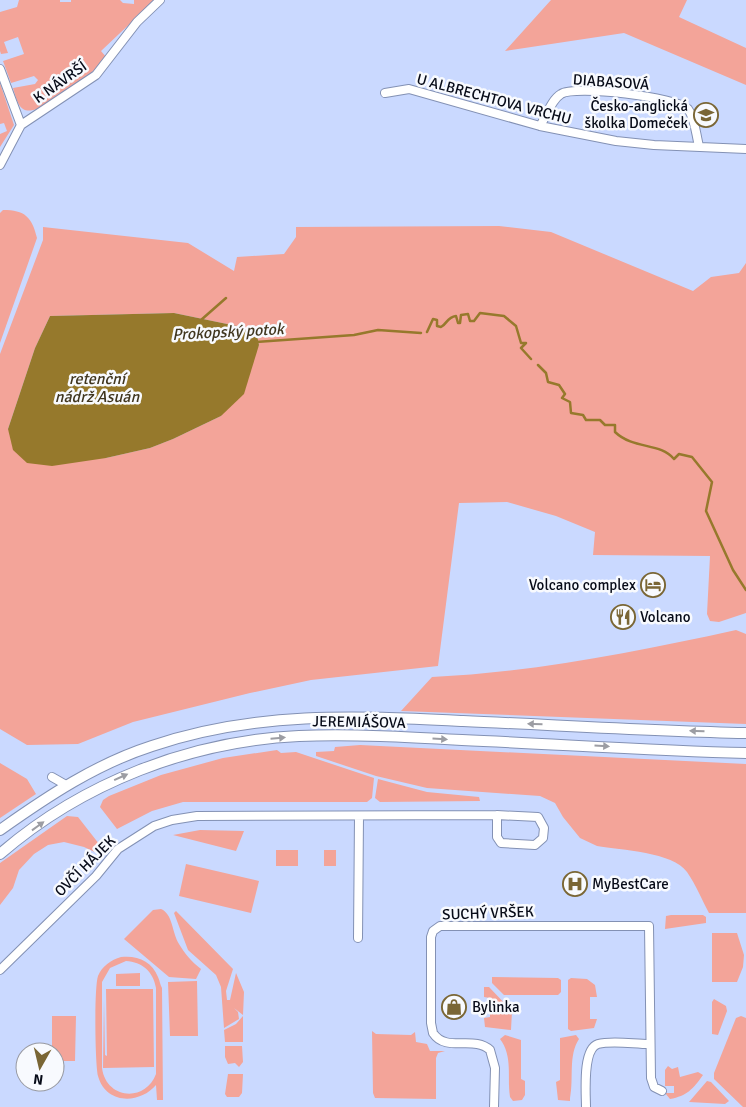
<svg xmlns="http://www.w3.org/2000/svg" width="746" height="1107" viewBox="0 0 746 1107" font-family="Signika,sans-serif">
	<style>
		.green { fill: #f3a499; fill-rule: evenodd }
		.water { fill: #96792c }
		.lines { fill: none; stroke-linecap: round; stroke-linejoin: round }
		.stream { stroke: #96792c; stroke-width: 2.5 }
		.street-casing { stroke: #8391b4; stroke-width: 10 }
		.secondary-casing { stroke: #8391b4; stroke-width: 12 }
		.street { stroke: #fff; stroke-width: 8 }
		.secondary { stroke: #fff; stroke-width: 10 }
		.oneway { fill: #9c9da3 }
		.labels { text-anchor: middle; stroke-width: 5; stroke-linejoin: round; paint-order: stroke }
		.street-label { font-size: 15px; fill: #070b18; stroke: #f8fafe }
		.poi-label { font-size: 15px; fill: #070b18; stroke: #f8fafe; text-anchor: start }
		.water-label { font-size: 16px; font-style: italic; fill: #40361f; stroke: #f8fafe }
	</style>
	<rect width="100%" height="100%" fill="#cad9ff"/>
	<path class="green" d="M19,0H60V2H71V0H120L123,3L134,4V0H155L101,51L107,58C96,70 40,120 23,109C17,105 15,94 13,88L35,84L38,80L34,76L11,83L3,61L24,54L18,37L4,42L8,53L1,54L0,51V12L17,7Z
		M551,0H687L679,17L746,48V85L624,33L505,51Z
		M0,83L14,125L0,147V134L7,131L4,123L0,124Z
		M3,210C25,210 32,217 37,238L0,343V213Z
		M499,226L551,232L693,291L711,277L739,273L746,263V613L719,622L710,621L707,614L710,556L593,555L595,532L556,516L507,502L459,503L438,666L311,680L250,693L133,722L78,744L27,745L0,729V354L43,240V227L188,243L234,271L237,257L284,254L296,237V227ZM174,313L256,330L259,345L221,416L173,439L150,448L106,458L8,429L35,348L50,316Z
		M736,630L746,634V724L401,711L432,677C535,672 636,652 736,630Z
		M360,745L746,764V913H709C702,900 696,885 687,872C673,852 621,850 597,846L580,838L563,817L555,803L540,796L427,788L376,776L316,756V752L334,751L335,747Z
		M277,750L281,753L296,752L374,778L372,798L367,802H183L152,811L117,829L100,807L103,800L109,796L161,775L223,758Z
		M0,763L27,779L36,794L0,818Z
		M378,779L427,792L479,797L480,801L380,802L375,798Z
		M67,816L78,817L103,849L101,855L84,847L64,842L48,845L34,854L19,870L13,888L0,905V863Z
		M200,830L243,831H244L236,851L173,835Z
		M276,850H298V866H276Z
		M324,850H336V866H324Z
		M186,864L259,881L251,913L179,896Z
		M161,909C173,914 172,933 179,944C185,954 191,961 201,969L196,979L169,977L124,939L153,910Z
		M176,911L233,969L226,991L227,1000H230L236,973L244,992L243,1015L234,1008L238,1012L239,1019L224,1028L221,987L216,975L188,950L174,913Z
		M671,915H703L706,917V923L665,929L666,916Z
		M712,933H737L744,955L743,967L737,982H712Z
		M121,957C137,955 152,961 158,977C160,981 160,985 162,988L163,1100H157L156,1085C140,1104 106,1105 98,1076C95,1063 94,988 98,976C102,966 111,960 121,957ZM126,961C142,962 153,971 156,988V1074C145,1103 106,1099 102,1068V982L110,968Z
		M140,973V986H116V974Z
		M492,977L558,978L561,980V992L558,995H504L492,983Z
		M571,978L587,979L595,985L597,997H590V1019H597L594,1028L571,1031L568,1029V980Z
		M197,981L198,1036H170L168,982Z
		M484,987H489L512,1011L511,1030L485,1027L484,1018L490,1017V998L484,997Z
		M106,989H153L154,1067L103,1068L104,1000L105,1055L107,1056Z
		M714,999L726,1006L727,1011L718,1035L712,1034V1002Z
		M52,1016H76L75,1061H55V1052H52Z
		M243,1016V1042H225L224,1030L236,1024Z
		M741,1016L746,1018V1107H743L714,1079V1073L736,1018Z
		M372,1031L376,1034L411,1035L415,1032L416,1042L427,1044L430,1051H445L438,1053L436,1058V1099L375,1098L373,1093Z
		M505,1035L521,1040V1079L525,1081V1095L522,1100L513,1101L510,1097C507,1077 513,1056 500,1039Z
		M576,1035L579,1039C568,1056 574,1078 570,1098V1101L558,1100L556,1082L560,1080V1038Z
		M225,1046H242L243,1062L239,1067L235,1063L228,1064L225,1057Z
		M668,1066L672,1069L678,1067L680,1077L698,1072L703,1075C693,1089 687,1096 670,1099L665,1093H674V1086H665V1070Z
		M228,1074H243L242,1093L239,1097H227L225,1094Z
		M707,1081L711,1082L729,1101L725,1104L689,1102Z"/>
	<path class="water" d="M174,313L256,330L259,345L244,394L221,416L173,439L150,448L106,458L52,466L27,463L13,450L8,429L35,348L50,316Z"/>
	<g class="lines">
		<path class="stream" d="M201,320L226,298
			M427,332L433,319L437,320V326L441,327C447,324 447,317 456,316L458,323H460L461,315L468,314L470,321H474L480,313L504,316L516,326L521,343H526L521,348L531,359
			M256,342L354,335L378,330L421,333
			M538,365L546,373L548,382L559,385L565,394L562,398L570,402L571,413L583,415L586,420H600L605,425H615V432C634,450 660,442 674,459L679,454L692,457L712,482L706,511L733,570L746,590"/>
		<defs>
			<path id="street" d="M0,69L21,125
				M385,93L409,89L540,126L616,141L654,145L746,149
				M540,126C546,117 551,100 561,94C575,85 677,97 688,109C695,118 696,135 699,146
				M0,165L21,125L96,75L137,22L160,0
				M52,777L66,785
				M358,938L359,816
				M0,970L96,876L118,849L154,826L172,820L197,816L497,815V837L501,843L535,845L543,838L544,828L538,817L497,815
				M494,1107L495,1068L490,1050C474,1035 446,1053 433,1033L431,1023V937L433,931L440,926H649L651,1078L654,1087L662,1091
				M586,1107C586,1093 582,1049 598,1044C612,1040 634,1044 649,1044"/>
			<path id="secondary" d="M0,830C48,796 96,764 152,746C255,711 356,716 463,721C557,725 652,731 746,733
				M0,854C82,783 190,741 299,736C353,734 408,737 462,740C557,744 651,751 746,753"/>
		</defs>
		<use href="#street" class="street-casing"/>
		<use href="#secondary" class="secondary-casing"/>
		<use href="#street" class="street"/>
		<use href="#secondary" class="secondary"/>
	</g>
	<defs><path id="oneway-solid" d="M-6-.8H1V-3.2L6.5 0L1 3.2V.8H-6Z" transform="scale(1.25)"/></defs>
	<g class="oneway">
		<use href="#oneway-solid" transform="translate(535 724) rotate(-178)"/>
		<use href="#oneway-solid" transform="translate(697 731) rotate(-178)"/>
		<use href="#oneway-solid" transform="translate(278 738) rotate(-5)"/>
		<use href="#oneway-solid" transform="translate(440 739) rotate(3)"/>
		<use href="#oneway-solid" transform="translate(602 746) rotate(3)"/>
		<use href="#oneway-solid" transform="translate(121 777) rotate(-24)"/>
		<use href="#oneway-solid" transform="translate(38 826) rotate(-36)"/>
	</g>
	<defs>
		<symbol id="school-ring" viewBox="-11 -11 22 22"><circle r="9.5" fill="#f8fafe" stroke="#7a6635" stroke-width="1.5"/><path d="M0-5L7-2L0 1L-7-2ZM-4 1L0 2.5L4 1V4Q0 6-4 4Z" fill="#7a6635"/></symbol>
		<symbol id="hotel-ring" viewBox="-11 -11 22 22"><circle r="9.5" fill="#f8fafe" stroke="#7a6635" stroke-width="1.5"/><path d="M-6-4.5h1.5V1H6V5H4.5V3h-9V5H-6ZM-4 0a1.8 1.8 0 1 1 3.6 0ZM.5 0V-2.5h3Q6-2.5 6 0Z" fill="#7a6635"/></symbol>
		<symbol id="restaurant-ring" viewBox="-11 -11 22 22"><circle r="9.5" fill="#f8fafe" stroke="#7a6635" stroke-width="1.5"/><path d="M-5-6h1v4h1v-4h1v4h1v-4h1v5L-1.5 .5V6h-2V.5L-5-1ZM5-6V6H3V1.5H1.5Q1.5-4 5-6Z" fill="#7a6635"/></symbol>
		<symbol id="hospital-ring" viewBox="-11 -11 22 22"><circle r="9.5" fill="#f8fafe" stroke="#7a6635" stroke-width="1.5"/><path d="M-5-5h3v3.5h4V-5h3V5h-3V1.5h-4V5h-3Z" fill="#7a6635"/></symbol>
		<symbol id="shop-ring" viewBox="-11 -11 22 22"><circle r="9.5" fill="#f8fafe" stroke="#7a6635" stroke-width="1.5"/><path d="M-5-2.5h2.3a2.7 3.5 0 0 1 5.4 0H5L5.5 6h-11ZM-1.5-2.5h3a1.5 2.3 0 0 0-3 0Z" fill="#7a6635"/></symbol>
	</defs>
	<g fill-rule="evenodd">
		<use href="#school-ring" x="692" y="101" width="28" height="28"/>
		<use href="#hotel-ring" x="639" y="571" width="28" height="28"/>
		<use href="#restaurant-ring" x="609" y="603" width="28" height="28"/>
		<use href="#hospital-ring" x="561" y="870" width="28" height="28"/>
		<use href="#shop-ring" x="440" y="993" width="28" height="28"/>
	</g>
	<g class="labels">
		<g class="street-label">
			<text transform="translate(60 82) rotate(-35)" y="5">K NÁVRŠÍ</text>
			<text transform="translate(611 82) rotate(4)" y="5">DIABASOVÁ</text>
			<text transform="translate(494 99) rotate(15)" y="5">U ALBRECHTOVA VRCHU</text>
			<text transform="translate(359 722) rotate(1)" y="5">JEREMIÁŠOVA</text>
			<text transform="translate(85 866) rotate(-45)" y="5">OVČÍ HÁJEK</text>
			<text transform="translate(488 913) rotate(-2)" y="5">SUCHÝ VRŠEK</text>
		</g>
		<g class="poi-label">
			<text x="688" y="111" text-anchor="end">Česko-anglická<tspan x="688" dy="17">školka Domeček</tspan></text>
			<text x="636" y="590" text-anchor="end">Volcano complex</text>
			<text x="640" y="622">Volcano</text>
			<text x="592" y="889">MyBestCare</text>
			<text x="472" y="1012">Bylinka</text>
		</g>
		<g class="water-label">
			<text transform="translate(228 331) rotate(-3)" y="6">Prokopský potok</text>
			<text x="97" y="384">retenční<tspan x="97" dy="18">nádrž Asuán</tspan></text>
		</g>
	</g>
	<g transform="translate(40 1067) rotate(188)"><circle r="24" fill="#f8fafe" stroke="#989aa2"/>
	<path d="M0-4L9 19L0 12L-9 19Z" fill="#7a6635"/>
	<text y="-8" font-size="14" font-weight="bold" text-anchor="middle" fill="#070b18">N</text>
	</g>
</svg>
